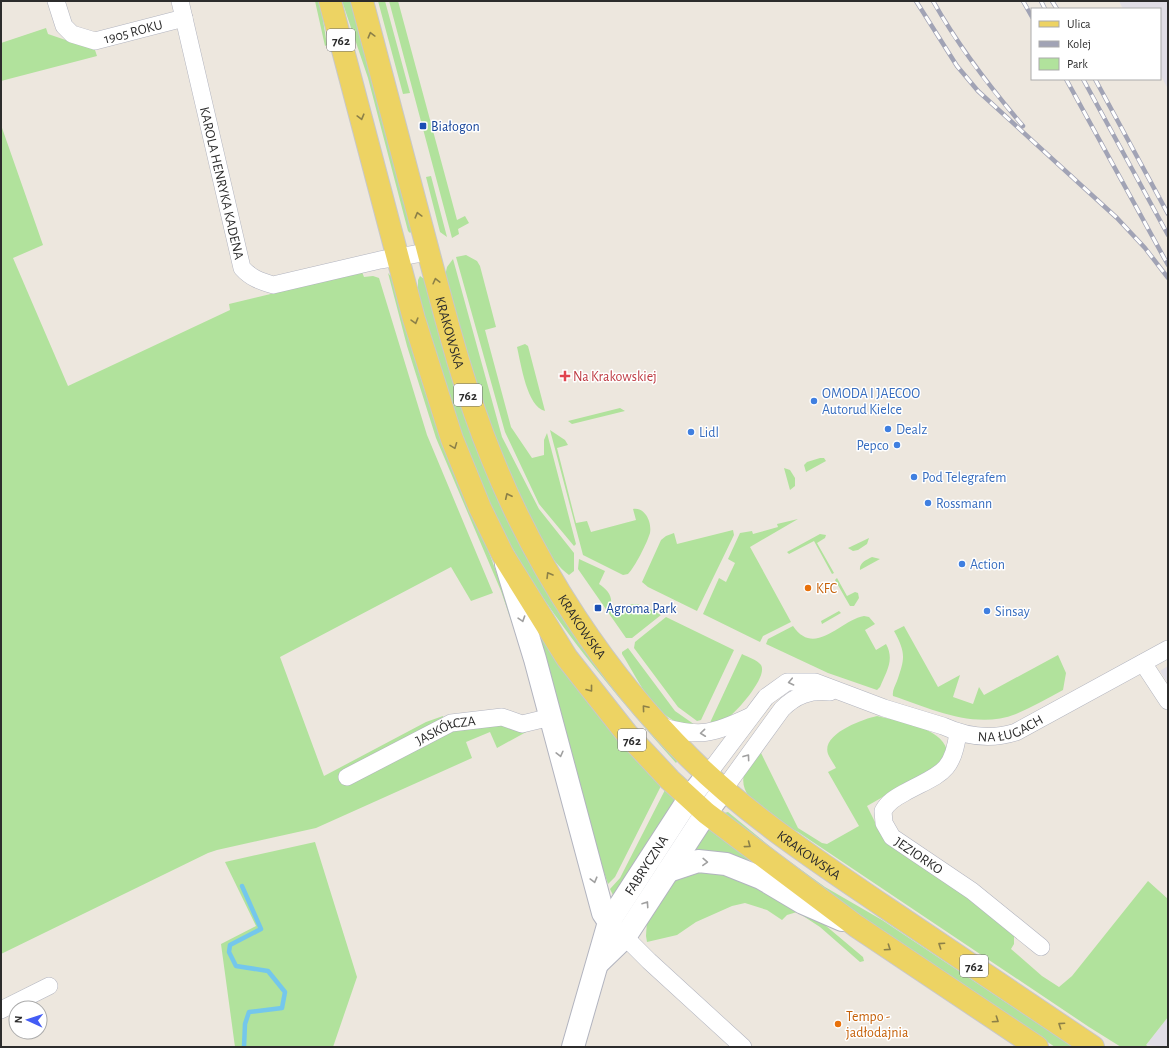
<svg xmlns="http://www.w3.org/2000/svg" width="1169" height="1048" viewBox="0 0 1169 1048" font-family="'Alegreya Sans',sans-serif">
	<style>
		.industrial { fill: #e1dee6 }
		.green { fill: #b1e29c }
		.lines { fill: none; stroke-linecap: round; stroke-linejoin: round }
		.stream { stroke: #74c7ec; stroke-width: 4.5 }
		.street-casing { stroke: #b2b4bf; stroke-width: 18 }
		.secondary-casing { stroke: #b2b4bf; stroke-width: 24 }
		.primary-casing { stroke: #c8c8c8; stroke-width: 24 }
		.street { stroke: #fff; stroke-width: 17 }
		.secondary { stroke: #fff; stroke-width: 22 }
		.primary { stroke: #edd363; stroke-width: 22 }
		.rail-casing { stroke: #a1a3b5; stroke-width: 4.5 }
		.rail { stroke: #fff; stroke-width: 3; stroke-dasharray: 9; stroke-linecap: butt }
		.oneway { stroke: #8c8048 }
		.oneway2 { stroke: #a0a0a0 }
		.transit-dot { fill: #1a4fb4; stroke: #fff; stroke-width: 1.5 }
		.health-dot { fill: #e0444e; stroke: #fff; stroke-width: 1.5 }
		.shop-dot { fill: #3f7fe0; stroke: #fff; stroke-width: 1.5 }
		.food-dot { fill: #e8710a; stroke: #fff; stroke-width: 1.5 }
		.labels { text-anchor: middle; stroke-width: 3; stroke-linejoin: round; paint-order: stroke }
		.shield { fill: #fff; stroke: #6b6b6b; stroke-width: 1 }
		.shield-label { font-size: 13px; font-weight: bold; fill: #2c2c2c }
		.street-label { font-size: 14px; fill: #2c2c2c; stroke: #fff }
		.transit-label { font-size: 14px; fill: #164399; stroke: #fff; text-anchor: start }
		.health-label { font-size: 14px; fill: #be3a42; stroke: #fff; text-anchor: start }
		.shop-label { font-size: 14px; fill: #366cbe; stroke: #fff; text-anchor: start }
		.food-label { font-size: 14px; fill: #c56008; stroke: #fff; text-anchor: start }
	</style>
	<rect width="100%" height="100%" fill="#ede7de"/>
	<path class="industrial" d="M1119,1H1168V89L1160,74V9H1123Z
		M1168,666V683L1160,671Z
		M1168,1017V1047L1146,1045Z"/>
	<path class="green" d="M315,1H320L327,45L325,46Z
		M342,1H352L412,231L410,233L408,231L368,78Z
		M378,1H385L410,93L403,94Z
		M389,1H398L457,220L465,216L469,223L458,229L459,234L452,238Z
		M46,28L48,34L95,50L97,56L1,81V43Z
		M1,125L43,245L13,258L68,386L230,310L229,304L362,272L364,277L373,276L379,278L427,435L493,593L471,601L451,567L280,657L324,776L426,722L443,716L446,725L494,720L528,731L497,748L490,732L466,742L472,758L316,828L217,850L208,853L1,954Z
		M431,176L447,237L440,232L426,177Z
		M466,255L477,261L480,266L496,327L485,330L511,427L532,458L544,455V440L547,433L576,544L574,546L539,504L505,432L456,257Z
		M453,259L502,437L539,509L574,553V571L569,575C549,560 539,535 528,513C491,437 467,357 445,276L447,267Z
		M388,273L394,280C405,321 415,363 429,403C459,483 497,560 519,644L501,591L436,438L407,346Z
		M420,276L424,279L453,381L469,429L501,505L679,759L676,763C611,690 540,607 497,519C461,446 439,369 418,291V280Z
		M525,344L528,346L545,411C527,407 521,364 517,347Z
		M620,408L625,411L572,424L568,421Z
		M550,430L565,440L568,445L557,448L576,523L587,521L591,532L636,520L633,509C645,507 652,522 650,533C647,543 635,567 628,574L623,575L583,555Z
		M820,458H824L826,461L806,472L804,465L807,462Z
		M784,468L790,470L795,478V486L790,490Z
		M798,519L750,547L791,622L763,636L760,642L703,614L719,578L726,582L735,563L728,559L740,533L752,531L753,534L778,527L777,524Z
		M733,530L734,535L697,611L648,587L642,582L661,540L666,536L674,533L677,544Z
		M820,534L826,535L825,538L817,543L834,573L832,574L814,541L789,554L787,552Z
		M869,538L867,544L858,550L853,551L848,548Z
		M872,557L880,559L860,570C859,563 866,560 872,557Z
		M579,559L605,571L599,584C608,590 614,597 610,609L617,614C633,596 643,606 661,615L632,638H626L578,569Z
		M837,578L847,596L855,592L858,593L859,598L854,606H850L835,580Z
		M839,611L841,613L822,624L821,621Z
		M864,616L869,617L875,624L865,630L876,650L886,644C895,660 886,672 880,687L877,690L828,673L766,644L768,639L793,626C815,658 840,620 864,616Z
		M666,617L734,650L701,720L697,721L678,707L634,648L635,642Z
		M904,626L938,687L960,675L953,697L973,704L979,687L984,695L1058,655L1066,673L1063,690C1048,698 1032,707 1016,714C975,730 932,709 893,696C892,691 895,686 897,681C905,658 906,653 894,631Z
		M539,638H542L661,786L615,877L608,884L586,819Z
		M628,648L675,711L698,727C691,726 683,725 677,722C651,711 636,676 622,654V652Z
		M742,654C748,657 757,660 761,665C768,676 739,709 730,716C724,721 715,723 708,727Z
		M877,716C898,721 941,727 947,750L937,766L867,806L880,832L965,895L1014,936V944L1011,949L1042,976L1059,987L1072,976L1148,881L1168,899V1017L1146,1045L1149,1047H1121L1089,1027L798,832C778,821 737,801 744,774C746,766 756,757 760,751L798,828L822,843L827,844L859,826L828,772L836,768C834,764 830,759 828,754C821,734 863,719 877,716Z
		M666,788L678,799L613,895L610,889L620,878Z
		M728,812L778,853L825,887L882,920L1073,1047H1055L812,884L724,813Z
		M708,827L748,859V860L691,852Z
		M315,842L357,977L333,1047H235L221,944L256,926L225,862Z
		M721,869L813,915L863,957L864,961L860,962L820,927L797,912L787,915L782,920L767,910L745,903L732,906L696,922L677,935L647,942L646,936L647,920L671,882L689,871Z"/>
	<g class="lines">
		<path class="stream" d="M242,886L261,929L230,945L229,952L236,966L268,971L285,992L282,1008L249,1012L245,1024L244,1047"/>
		<defs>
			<g id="street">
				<path id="s1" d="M56,1L64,26L72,34L95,41L184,18"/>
				<path id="s2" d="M180,1L242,268C251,278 260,281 273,285L380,260L428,252"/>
				<path d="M1143,663L1168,701"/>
				<path d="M660,726C700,738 713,734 751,716"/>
				<path id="s3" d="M958,732C953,775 938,774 904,793C895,798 888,802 883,811L884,823L892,837L972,891L1041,947"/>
				<path id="s4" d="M708,774L766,697L787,682H815L884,708L943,726C967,737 991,740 1016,732L1168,649"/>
				<path id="s5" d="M347,777L451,723L502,717L522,724L551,717"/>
				<path d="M724,789L782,709C796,695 810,690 830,692"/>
				<path d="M617,929L649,961L743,1047"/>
				<path d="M1,1010L49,986"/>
			</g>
			<g id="secondary">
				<path d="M506,564L535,659L603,913L609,922"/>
				<path d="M668,871L698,861L726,864L761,878L803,903L842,920"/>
				<path d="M599,962L625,937L706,813L724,789"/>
				<path id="s6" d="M573,1047L609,922L690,797L708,774"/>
			</g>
			<g id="primary">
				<path d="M330,1L414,319L452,439L480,508L503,555L567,658L627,734L670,780L706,813L856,926L1037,1047"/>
				<path id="s7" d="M362,1C384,83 405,165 427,247C446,319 464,390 492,458C536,568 606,675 690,758C747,815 816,860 882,905C952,952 1023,1000 1093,1047"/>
			</g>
		</defs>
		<use href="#street" class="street-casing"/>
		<use href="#secondary" class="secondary-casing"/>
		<use href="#primary" class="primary-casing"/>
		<use href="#street" class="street"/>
		<use href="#secondary" class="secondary"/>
		<use href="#primary" class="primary"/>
		<defs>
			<path id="rail" d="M916,1L957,66L978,91L1117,218L1145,248L1168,278
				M933,1C959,47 988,85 1023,126
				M1023,1L1032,17
				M1041,1L1045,9
				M1052,1L1057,9
				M1066,79L1168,265
				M1083,79L1168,235
				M1095,79L1168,214"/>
		</defs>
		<use href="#rail" class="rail-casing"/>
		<use href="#rail" class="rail"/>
	</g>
	<defs><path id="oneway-chevron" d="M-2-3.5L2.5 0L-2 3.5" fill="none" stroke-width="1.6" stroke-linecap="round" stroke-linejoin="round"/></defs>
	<g class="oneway">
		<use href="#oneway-chevron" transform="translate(371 35) rotate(-105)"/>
		<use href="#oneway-chevron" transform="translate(361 117) rotate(75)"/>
		<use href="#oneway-chevron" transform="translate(418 215) rotate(-105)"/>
		<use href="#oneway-chevron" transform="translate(436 281) rotate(-104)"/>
		<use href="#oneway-chevron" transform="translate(415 321) rotate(74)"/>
		<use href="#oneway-chevron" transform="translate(454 446) rotate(69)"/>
		<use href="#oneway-chevron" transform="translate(508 496) rotate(-115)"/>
		<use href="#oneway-chevron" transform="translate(549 575) rotate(-121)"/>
		<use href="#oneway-chevron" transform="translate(590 689) rotate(52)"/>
		<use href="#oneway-chevron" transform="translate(645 708) rotate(-130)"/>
		<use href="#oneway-chevron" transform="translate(748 845) rotate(37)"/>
		<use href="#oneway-chevron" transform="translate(941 945) rotate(-146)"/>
		<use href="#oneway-chevron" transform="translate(888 948) rotate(34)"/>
		<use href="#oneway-chevron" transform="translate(996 1020) rotate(34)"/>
		<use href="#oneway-chevron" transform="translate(1061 1025) rotate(-146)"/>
	</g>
	<g class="oneway2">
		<use href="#oneway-chevron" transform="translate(522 619) rotate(72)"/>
		<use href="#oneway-chevron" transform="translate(791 682) rotate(168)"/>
		<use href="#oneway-chevron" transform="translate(703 733) rotate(174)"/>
		<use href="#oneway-chevron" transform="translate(560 754) rotate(76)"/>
		<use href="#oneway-chevron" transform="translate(747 757) rotate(-54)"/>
		<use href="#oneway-chevron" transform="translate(705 862) rotate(2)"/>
		<use href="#oneway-chevron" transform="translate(594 880) rotate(75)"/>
		<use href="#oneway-chevron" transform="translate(646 904) rotate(-56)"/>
	</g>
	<g class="transit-dot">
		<rect x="419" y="122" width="8" height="8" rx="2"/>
		<rect x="594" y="604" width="8" height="8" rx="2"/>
	</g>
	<path class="health-dot" d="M563 370h4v4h4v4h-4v4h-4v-4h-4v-4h4z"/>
	<g class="shop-dot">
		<circle cx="814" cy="401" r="4"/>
		<circle cx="888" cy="429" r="4"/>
		<circle cx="691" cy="432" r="4"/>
		<circle cx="897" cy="445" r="4"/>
		<circle cx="914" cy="477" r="4"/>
		<circle cx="928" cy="503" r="4"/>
		<circle cx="962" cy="564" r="4"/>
		<circle cx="987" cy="611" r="4"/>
	</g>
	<g class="food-dot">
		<circle cx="808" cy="588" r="4"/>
		<circle cx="838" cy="1024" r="4"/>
	</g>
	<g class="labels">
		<g class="shield">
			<rect x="327" y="29" width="28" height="22" rx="3"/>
			<rect x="454" y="384" width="28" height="22" rx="3"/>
			<rect x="618" y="729" width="28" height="22" rx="3"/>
			<rect x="960" y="955" width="28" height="22" rx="3"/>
		</g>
		<g class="shield-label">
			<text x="341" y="45">762</text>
			<text x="468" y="400">762</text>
			<text x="632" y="745">762</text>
			<text x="974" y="971">762</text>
		</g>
		<g class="street-label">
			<text dy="5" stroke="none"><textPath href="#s1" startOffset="101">1905 ROKU</textPath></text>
			<text dy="5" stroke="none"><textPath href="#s2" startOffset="187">KAROLA HENRYKA KADENA</textPath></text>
			<text dy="5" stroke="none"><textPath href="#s7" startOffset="343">KRAKOWSKA</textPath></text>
			<text dy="5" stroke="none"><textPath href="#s7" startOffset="667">KRAKOWSKA</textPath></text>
			<text dy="5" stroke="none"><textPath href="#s4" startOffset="356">NA ŁUGACH</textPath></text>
			<text dy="5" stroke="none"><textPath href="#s5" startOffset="110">JASKÓŁCZA</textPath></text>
			<text dy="5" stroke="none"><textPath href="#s7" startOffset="991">KRAKOWSKA</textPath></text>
			<text dy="5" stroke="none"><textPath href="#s3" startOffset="176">JEZIORKO</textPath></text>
			<text dy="5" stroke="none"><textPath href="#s6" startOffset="198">FABRYCZNA</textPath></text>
		</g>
		<g class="transit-label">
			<text x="431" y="131">Białogon</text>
			<text x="606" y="613">Agroma Park</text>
		</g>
		<g class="health-label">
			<text x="573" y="381">Na Krakowskiej</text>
		</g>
		<g class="shop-label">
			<text x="822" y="398">OMODA I JAECOO<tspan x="822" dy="16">Autorud Kielce</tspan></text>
			<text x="896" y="434">Dealz</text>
			<text x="699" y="437">Lidl</text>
			<text x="889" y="450" text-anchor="end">Pepco</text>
			<text x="922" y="482">Pod Telegrafem</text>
			<text x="936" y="508">Rossmann</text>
			<text x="970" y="569">Action</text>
			<text x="995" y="616">Sinsay</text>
		</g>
		<g class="food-label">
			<text x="816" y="593">KFC</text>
			<text x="846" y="1021">Tempo -<tspan x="846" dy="16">jadłodajnia</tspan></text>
		</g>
	</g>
	<rect width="1169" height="1048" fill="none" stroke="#2c2c2c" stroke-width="4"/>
	<rect x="1031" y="8" width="130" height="72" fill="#ffffff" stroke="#ababab"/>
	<rect x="1039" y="21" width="20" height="6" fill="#edd363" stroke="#ababab"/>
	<text x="1067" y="28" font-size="12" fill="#2c2c2c">Ulica</text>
	<rect x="1039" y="41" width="20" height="6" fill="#a1a3b5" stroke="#ababab"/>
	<text x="1067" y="48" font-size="12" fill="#2c2c2c">Kolej</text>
	<rect x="1039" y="58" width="20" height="12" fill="#b1e29c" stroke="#ababab"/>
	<text x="1067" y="68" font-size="12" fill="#2c2c2c">Park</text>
	<g transform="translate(28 1020) rotate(273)"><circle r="19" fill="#ffffff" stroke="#ababab"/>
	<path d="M0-3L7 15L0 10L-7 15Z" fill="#435cf5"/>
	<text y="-6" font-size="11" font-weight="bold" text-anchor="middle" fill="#2c2c2c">N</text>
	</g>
</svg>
